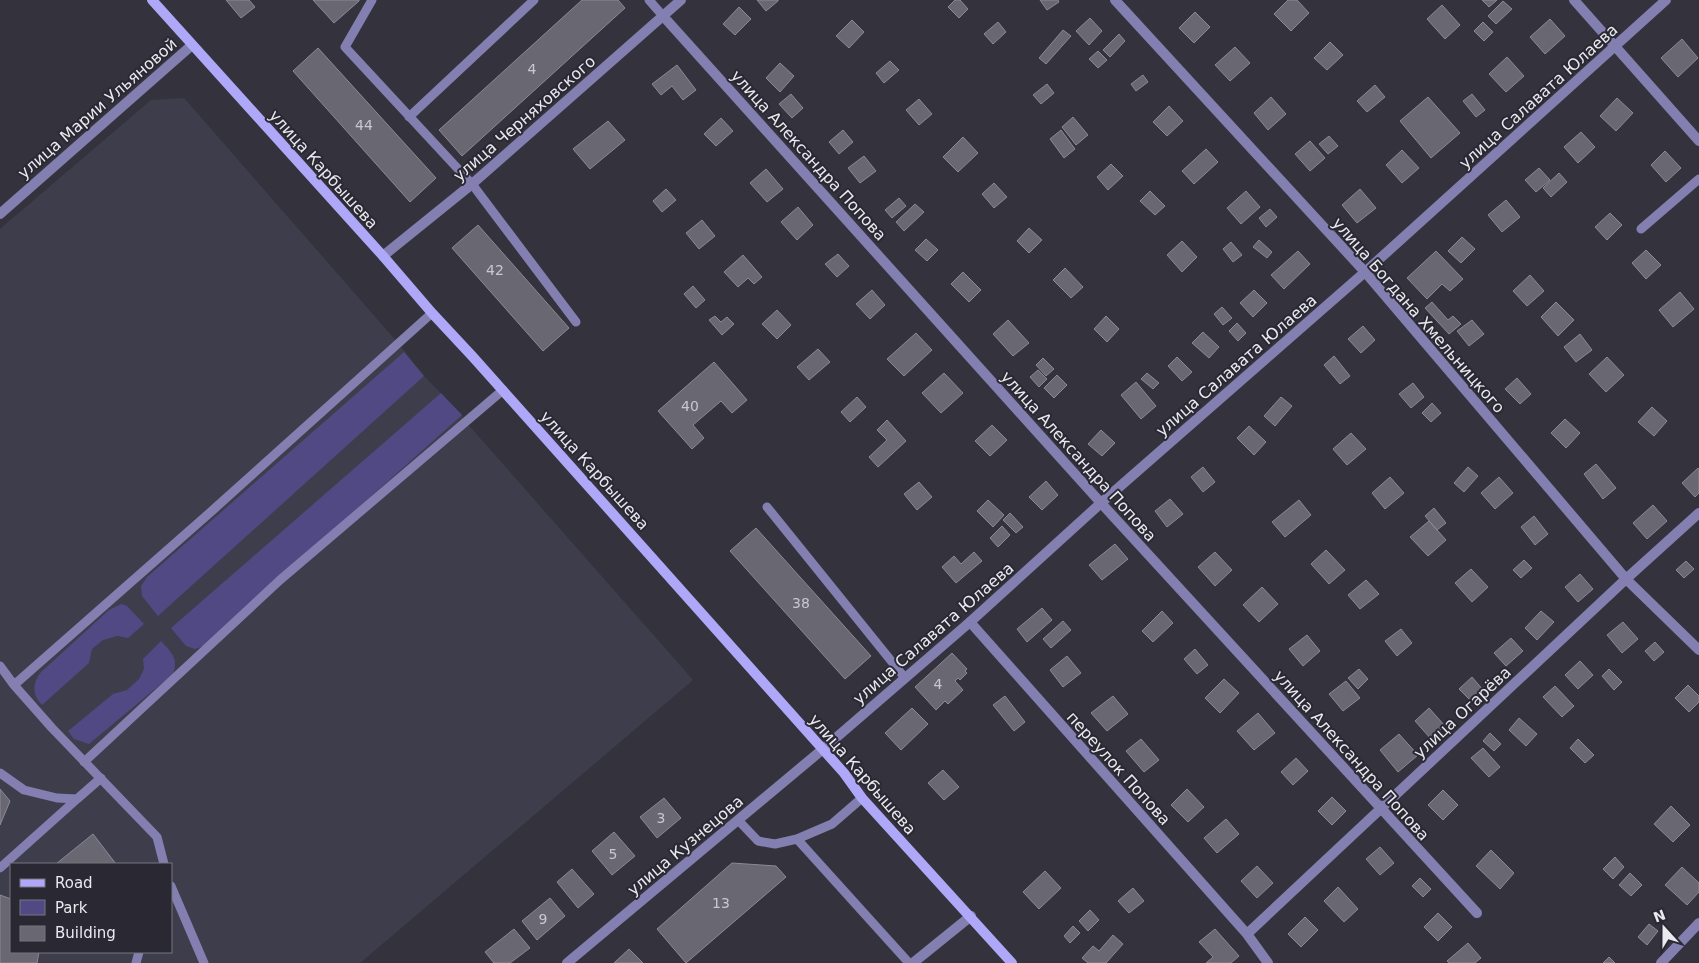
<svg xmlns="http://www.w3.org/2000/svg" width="1699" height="963" viewBox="0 0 1699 963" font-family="'DejaVu Sans',sans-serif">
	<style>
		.built { fill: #3e3d4c; fill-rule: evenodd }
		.green { fill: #504983 }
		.building { fill: #686772; stroke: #8a8995 }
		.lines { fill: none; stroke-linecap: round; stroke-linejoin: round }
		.service { stroke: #837fb1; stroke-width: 9 }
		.minor { stroke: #837fb1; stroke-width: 10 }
		.tertiary { stroke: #837fb1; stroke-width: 10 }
		.secondary { stroke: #afa8f8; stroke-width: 10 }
		.labels { text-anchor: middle; stroke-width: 4; stroke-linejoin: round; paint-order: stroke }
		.number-label { font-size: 14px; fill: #c9c8d0 }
		.street-label { font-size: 16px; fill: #e9e9ef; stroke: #2a2933 }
	</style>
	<rect width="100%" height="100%" fill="#34333d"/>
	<path class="built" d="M184,98L398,343L424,376L462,415L465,421L693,680L360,963H0V229L151,100ZM11,864H171V952H11Z"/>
	<path class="green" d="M404,352L424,376L158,616L142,596L141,586L147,577Z
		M441,393L462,415L204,646L195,649L186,646L171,628Z
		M121,604L127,606L144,624L128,638L117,636L103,640L92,649L89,663L42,705C32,695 32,683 41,672L109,610Z
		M161,641C171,652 179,658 173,674L89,744L74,739L68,731L113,694L127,690L139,679L144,669L143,659Z"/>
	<path class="building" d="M226,0H249L255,7L241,18Z
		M313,0H359V1L334,23Z
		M582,0H618L625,8L462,156L439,130Z
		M757,0H778V1L766,11Z
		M955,0H960L968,9L959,18L948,7Z
		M1040,0H1058L1059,2L1047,10Z
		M1288,0H1297L1309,13L1291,31L1274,14Z
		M1482,0H1497L1489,7Z
		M1503,1L1512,9L1496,24L1488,16Z
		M1442,5L1460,25L1445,39L1427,19Z
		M739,7L751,19L735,35L723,24Z
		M1195,12L1210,27L1194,43L1179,28Z
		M1090,18L1102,31L1089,45L1076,31Z
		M1550,19L1565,36L1545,54L1530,37Z
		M852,20L864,32L849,48L836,36Z
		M998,22L1006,32L993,44L984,34Z
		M1483,22L1493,32L1484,41L1474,31Z
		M1063,30L1071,36L1046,64L1039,58Z
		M1119,34L1125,41L1110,57L1103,50Z
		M1682,39L1698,58L1678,77L1661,58Z
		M1330,42L1343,55L1327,70L1314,58Z
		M1235,47L1250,63L1230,81L1215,65Z
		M318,48L436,178L410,202L293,71Z
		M1098,51L1107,60L1098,68L1089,59Z
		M1507,57L1524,76L1506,92L1489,74Z
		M890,61L899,70L884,83L876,73Z
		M780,63L794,76L780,92L766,78Z
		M677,65L696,90L683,100L672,86L661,95L652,84Z
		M1143,75L1148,82L1136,91L1131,84Z
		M1047,84L1054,93L1041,104L1033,95Z
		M1375,85L1385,97L1367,112L1357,101Z
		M791,94L803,108L792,118L779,104Z
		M1472,94L1485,110L1476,117L1463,101Z
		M1271,97L1286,114L1268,130L1254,113Z
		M1428,97L1460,133L1431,158L1400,121Z
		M1617,98L1633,113L1616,131L1600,116Z
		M919,99L932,114L919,125L906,110Z
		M1169,106L1183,121L1167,136L1153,122Z
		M1073,117L1088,135L1076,145L1062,127Z
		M721,118L733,131L716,146L704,134Z
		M608,121L625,140L590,169L573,149Z
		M843,130L853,142L839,154L829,142Z
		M1061,130L1075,149L1064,158L1050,139Z
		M1581,132L1595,147L1578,163L1564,147Z
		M1329,136L1338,146L1328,154L1319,144Z
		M963,137L978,153L958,172L943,157Z
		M1310,141L1325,158L1310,171L1295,154Z
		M1206,149L1218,162L1194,184L1182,171Z
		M1402,150L1419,168L1402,183L1386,165Z
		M1665,151L1681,168L1666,182L1651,165Z
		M864,156L876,171L860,183L848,168Z
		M1111,164L1123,176L1108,190L1097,177Z
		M1539,168L1550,180L1536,192L1525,180Z
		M766,169L783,189L767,202L750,183Z
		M1559,173L1567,182L1551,197L1543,188Z
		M994,183L1007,197L994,208L982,194Z
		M666,189L676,200L662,212L653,201Z
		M1360,189L1376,208L1357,223L1342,205Z
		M1150,191L1165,206L1155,215L1140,201Z
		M1246,191L1260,207L1241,224L1227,208Z
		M899,198L906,206L892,218L885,210Z
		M1506,200L1520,217L1502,232L1488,215Z
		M915,204L924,212L904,231L896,222Z
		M798,207L813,225L797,240L781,222Z
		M1270,209L1277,217L1266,227L1259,218Z
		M1610,213L1622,225L1607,240L1595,227Z
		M702,220L715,236L699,249L686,233Z
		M478,225L569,328L543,351L452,248Z
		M1029,228L1042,240L1029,253L1017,241Z
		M1462,237L1475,249L1461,263L1448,251Z
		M926,239L938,250L927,261L915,250Z
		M1259,240L1272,252L1267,258L1253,247Z
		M1182,241L1197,257L1182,272L1167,255Z
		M1231,242L1242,255L1233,262L1223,249Z
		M1646,250L1661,265L1646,279L1632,263Z
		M1298,251L1310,264L1284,289L1271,275Z
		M1436,251L1463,279L1450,291L1442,284L1427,299L1407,278Z
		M838,254L849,266L837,277L825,264Z
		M743,255L762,277L754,284L748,278L738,287L724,272Z
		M1065,268L1083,287L1071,298L1053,280Z
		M963,272L981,290L969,302L951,284Z
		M1530,275L1544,291L1527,306L1513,291Z
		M693,286L705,300L696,308L684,294Z
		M872,290L885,305L870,319L856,304Z
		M1254,290L1267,303L1253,317L1240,303Z
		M1680,292L1694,309L1673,327L1659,310Z
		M1432,302L1448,320L1453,316L1461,324L1449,334L1425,308Z
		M1556,302L1574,320L1558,336L1541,317Z
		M1222,307L1232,318L1223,325L1214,314Z
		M777,310L791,325L777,339L762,324Z
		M715,316L721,322L727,317L734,324L722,335L709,320Z
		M1106,316L1119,329L1107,342L1094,329Z
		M1008,320L1029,343L1013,356L993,334Z
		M1472,320L1484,334L1469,346L1457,331Z
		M1237,323L1246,333L1238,341L1229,331Z
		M1363,326L1375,340L1361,353L1348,339Z
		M1203,332L1219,347L1209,358L1192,343Z
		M916,333L932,350L904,376L887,359Z
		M1580,334L1592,350L1576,362L1564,347Z
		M818,349L830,362L809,380L797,367Z
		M1334,356L1350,376L1340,384L1324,365Z
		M1177,357L1192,372L1182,381L1168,366Z
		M1607,357L1624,375L1606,392L1589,374Z
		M1043,358L1054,369L1046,376L1036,365Z
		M714,362L747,400L732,413L721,401L693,425L704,438L692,449L658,411Z
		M1038,370L1047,379L1039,387L1030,377Z
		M944,373L963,393L941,413L922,393Z
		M1147,373L1159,383L1153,389L1141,379Z
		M1057,375L1067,385L1054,398L1044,388Z
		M1517,378L1531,394L1520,404L1505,389Z
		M1136,382L1156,406L1141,419L1121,395Z
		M1413,383L1424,397L1411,408L1399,394Z
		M857,397L866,407L850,422L841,412Z
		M1281,397L1292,406L1275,426L1264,416Z
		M1432,403L1441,413L1431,422L1422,413Z
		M1652,407L1667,421L1654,436L1638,422Z
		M1565,419L1580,433L1566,448L1551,433Z
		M887,420L906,441L878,467L869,457L887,440L877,430Z
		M992,425L1007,440L990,456L975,441Z
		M1249,426L1266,442L1254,455L1237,438Z
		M1101,430L1115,443L1102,456L1088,444Z
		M1351,433L1366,449L1347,465L1333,449Z
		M1596,464L1616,488L1603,499L1584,474Z
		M1203,467L1215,482L1203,492L1191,477Z
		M1468,467L1478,476L1464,492L1454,483Z
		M1698,468L1699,470V493L1695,497L1682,483Z
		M1390,477L1404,493L1385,509L1372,493Z
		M1499,477L1513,493L1495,509L1481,493Z
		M1046,481L1058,495L1042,510L1029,497Z
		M919,482L932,497L917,510L904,494Z
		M1170,499L1183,514L1167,527L1155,511Z
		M988,500L1004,515L993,527L977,511Z
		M1299,500L1311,515L1285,537L1272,522Z
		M1653,505L1667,521L1647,539L1633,523Z
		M1434,508L1446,523L1437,530L1425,516Z
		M1010,513L1023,527L1016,533L1003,520Z
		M1534,516L1548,534L1535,545L1521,527Z
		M1429,521L1446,540L1428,556L1410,537Z
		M1002,526L1010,535L998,547L990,538Z
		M756,528L871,656L845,679L730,551Z
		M1115,544L1128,559L1102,580L1089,565Z
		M1326,550L1345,570L1329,584L1311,564Z
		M974,552L982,561L956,583L942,567L954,556L961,564Z
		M1215,552L1232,570L1215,586L1198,567Z
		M1524,560L1532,568L1521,578L1513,570Z
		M1686,561L1694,569L1684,578L1676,570Z
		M1471,569L1488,587L1472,602L1455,583Z
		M1580,574L1593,589L1578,602L1565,587Z
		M1366,580L1379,594L1360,609L1348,595Z
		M1262,587L1278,604L1259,622L1243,605Z
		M1042,608L1052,620L1027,642L1017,629Z
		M1162,611L1173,623L1153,642L1142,631Z
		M1541,611L1554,622L1537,640L1525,628Z
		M1063,621L1071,630L1051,648L1043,639Z
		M1623,622L1638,639L1622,653L1607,635Z
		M1401,629L1412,643L1397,656L1385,641Z
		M1307,635L1320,651L1303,666L1289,649Z
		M1511,638L1523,651L1506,666L1494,653Z
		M1655,642L1664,652L1654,661L1645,651Z
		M1195,649L1208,665L1197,674L1184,659Z
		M952,653L967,669L965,671L967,673L960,680L958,678L955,681L963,690L948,704L945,701L936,710L915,687Z
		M1067,656L1081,673L1063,687L1050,670Z
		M1580,661L1593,675L1578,689L1565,675Z
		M1359,669L1368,679L1358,689L1348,678Z
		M1609,669L1622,682L1614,690L1602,676Z
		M1472,677L1484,691L1472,702L1459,689Z
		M1224,679L1239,693L1220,713L1205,698Z
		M1346,681L1360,698L1343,711L1329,694Z
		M1688,685L1699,696V702L1689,712L1675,698Z
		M1555,686L1574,706L1562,717L1543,697Z
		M1005,696L1025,722L1014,731L993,705Z
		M1113,696L1128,714L1107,731L1091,713Z
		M912,708L928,724L901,750L885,733Z
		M1429,708L1445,726L1431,739L1415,721Z
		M1258,713L1275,733L1254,750L1237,731Z
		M1519,718L1537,734L1526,746L1509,730Z
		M1490,733L1501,744L1494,751L1483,741Z
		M1399,734L1418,755L1398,772L1380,750Z
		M1141,739L1159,760L1144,772L1126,751Z
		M1578,739L1594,755L1585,763L1570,748Z
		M1483,748L1500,767L1489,777L1471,758Z
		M1296,758L1308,771L1293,785L1281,772Z
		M943,770L959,787L944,800L928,783Z
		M0,789L10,801L0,825Z
		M1187,789L1204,807L1188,822L1171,805Z
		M1443,790L1458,805L1443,820L1428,805Z
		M1332,797L1346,811L1332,825L1318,811Z
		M664,798L681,818L657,838L640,817Z
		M1671,806L1690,825L1673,842L1654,824Z
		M1226,819L1239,834L1217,853L1204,838Z
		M614,832L635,856L612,875L592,851Z
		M93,834L116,864H56Z
		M1380,847L1394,863L1380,875L1366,859Z
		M1491,850L1514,873L1500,889L1476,866Z
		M1615,857L1624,867L1613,879L1603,869Z
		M732,863L776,866L786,877L686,963L657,929Z
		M1257,866L1273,883L1257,898L1241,881Z
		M1682,867L1699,883V892L1687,905L1665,885Z
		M572,869L594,894L578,908L557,882Z
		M1045,871L1061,888L1039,909L1023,892Z
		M1630,873L1642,885L1631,896L1619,885Z
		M1420,878L1431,889L1423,897L1412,886Z
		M1338,887L1358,909L1344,922L1324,901Z
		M1133,888L1144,901L1129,913L1118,901Z
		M0,895L11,899V952H39L37,963H0Z
		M550,898L565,916L537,940L522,921Z
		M1090,910L1099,920L1088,931L1079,921Z
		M1438,913L1452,927L1438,941L1424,927Z
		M1305,917L1318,930L1301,947L1288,934Z
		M1649,924L1658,931L1647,945L1638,937Z
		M1073,926L1080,933L1070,943L1064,936Z
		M514,929L530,948L510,963H494L485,952Z
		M1215,929L1239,956L1231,963H1206L1213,957L1199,942Z
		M1113,935L1123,944L1106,963H1088L1082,958L1093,946L1099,951Z
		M1468,943L1481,958L1475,963H1449L1447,961Z
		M629,949L643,963H614Z
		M1609,957L1615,963H1603Z"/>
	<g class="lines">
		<path class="service" d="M372,0L345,47L472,184L576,322
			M649,0L663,16
			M409,117L534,0
			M1641,229L1699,179
			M767,507L905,678
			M0,666L14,685L52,728L157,837L164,864
			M14,685L214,509L432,313
			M84,762L280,580L503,390
			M0,773L24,790L57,798L77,799L101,778
			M738,820L758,841L775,844L797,839L832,824L862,798
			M797,839L909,963
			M0,868L77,799
			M171,886L204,963
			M136,963L139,952"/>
		<path class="minor" d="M1115,0L1365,272L1626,579L1699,650
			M1574,0L1699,141
			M663,16L1101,503L1477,913
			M0,214L192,45
			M970,622L1247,934L1268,963
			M1247,934L1626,579L1699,513
			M913,963L971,916
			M1661,963L1699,923"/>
		<path class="tertiary" d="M383,256L472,184L681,0
			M567,963L823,749L970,622L1101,503L1365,272L1666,0"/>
		<path class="secondary" d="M152,0L383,256L432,313L473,357L844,773L862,798L1012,963"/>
	</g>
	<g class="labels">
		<g class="number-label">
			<text x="532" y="74">4</text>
			<text x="364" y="130">44</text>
			<text x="495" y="275">42</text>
			<text x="690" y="411">40</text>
			<text x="801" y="608">38</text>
			<text x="938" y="689">4</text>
			<text x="661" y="823">3</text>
			<text x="613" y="859">5</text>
			<text x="721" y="908">13</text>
			<text x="543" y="924">9</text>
		</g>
		<g class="street-label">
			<text transform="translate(1538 96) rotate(-42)" y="6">улица Салавата Юлаева</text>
			<text transform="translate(97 108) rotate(-41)" y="6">улица Марии Ульяновой</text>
			<text transform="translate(524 118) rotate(-41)" y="6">улица Черняховского</text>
			<text transform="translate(809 155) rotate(48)" y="6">улица Александра Попова</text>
			<text transform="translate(324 169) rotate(48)" y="6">улица Карбышева</text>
			<text transform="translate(1419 315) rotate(49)" y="6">улица Богдана Хмельницкого</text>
			<text transform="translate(1236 365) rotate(-41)" y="6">улица Салавата Юлаева</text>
			<text transform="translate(1079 456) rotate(48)" y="6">улица Александра Попова</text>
			<text transform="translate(595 470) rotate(48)" y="6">улица Карбышева</text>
			<text transform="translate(933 633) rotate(-41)" y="6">улица Салавата Юлаева</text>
			<text transform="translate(1462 712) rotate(-43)" y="6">улица Огарёва</text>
			<text transform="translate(1352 755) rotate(48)" y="6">улица Александра Попова</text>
			<text transform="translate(1119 768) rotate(48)" y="6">переулок Попова</text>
			<text transform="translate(863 774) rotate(49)" y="6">улица Карбышева</text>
			<text transform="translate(685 845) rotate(-40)" y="6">улица Кузнецова</text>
		</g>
	</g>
	<rect x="10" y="863" width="162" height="90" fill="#2a2933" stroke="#76767e"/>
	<rect x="20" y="879" width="25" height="8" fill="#afa8f8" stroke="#76767e"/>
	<text x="55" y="888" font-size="15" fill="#e9e9ef">Road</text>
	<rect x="20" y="900" width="25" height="15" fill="#504983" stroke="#76767e"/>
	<text x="55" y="913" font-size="15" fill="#e9e9ef">Park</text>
	<rect x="20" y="926" width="25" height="15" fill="#686772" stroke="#76767e"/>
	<text x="55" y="938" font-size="15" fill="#e9e9ef">Building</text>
	<g transform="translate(1664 928) rotate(339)" stroke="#2a2933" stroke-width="4" paint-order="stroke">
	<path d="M0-4L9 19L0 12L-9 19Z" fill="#e9e9ef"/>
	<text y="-8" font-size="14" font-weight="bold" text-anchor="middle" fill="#e9e9ef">N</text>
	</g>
</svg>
